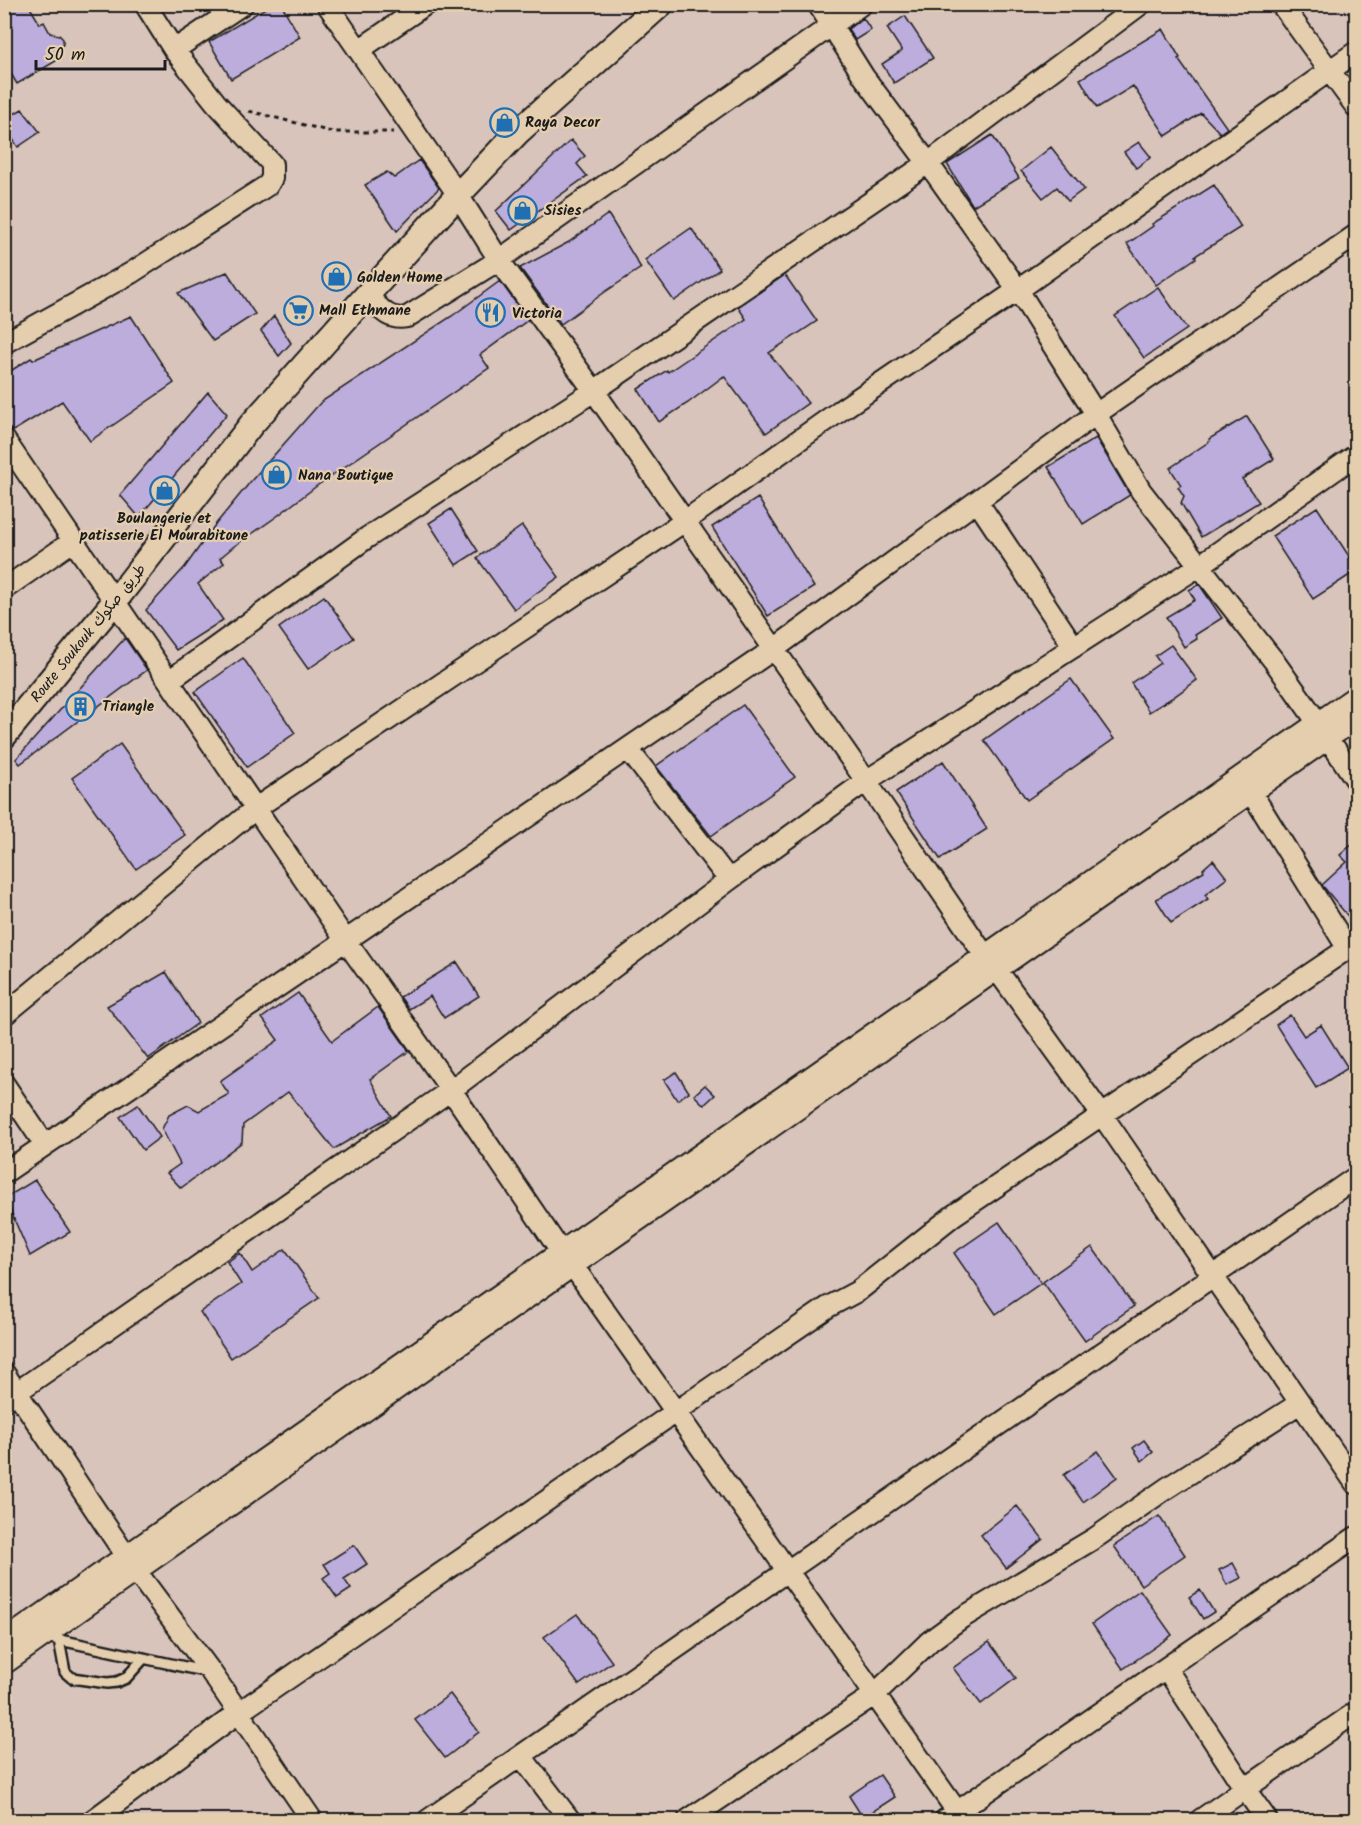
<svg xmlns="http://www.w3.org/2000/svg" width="1361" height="1825" viewBox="0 0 1361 1825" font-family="Kalam,'Playpen Sans Arabic',sans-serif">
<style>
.building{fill:#bcaddd;stroke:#1c1c1c;stroke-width:1.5}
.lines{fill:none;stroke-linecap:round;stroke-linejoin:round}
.service-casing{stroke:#1c1c1c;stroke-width:14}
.minor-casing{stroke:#1c1c1c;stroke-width:24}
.tertiary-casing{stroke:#1c1c1c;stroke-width:28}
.path{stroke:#1c1c1c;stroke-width:3;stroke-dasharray:4.5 4.5;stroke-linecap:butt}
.service{stroke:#e5ceae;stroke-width:9}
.minor{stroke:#e5ceae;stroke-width:20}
.tertiary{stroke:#e5ceae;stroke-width:24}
.labels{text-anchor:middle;stroke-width:4.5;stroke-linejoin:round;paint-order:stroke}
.poi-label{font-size:15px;font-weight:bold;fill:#1c1c1c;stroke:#e5ceae;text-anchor:start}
.street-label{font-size:15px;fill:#1c1c1c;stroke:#e5ceae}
</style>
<rect width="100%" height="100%" fill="#d9c4bc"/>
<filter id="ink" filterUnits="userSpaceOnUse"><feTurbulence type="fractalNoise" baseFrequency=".0167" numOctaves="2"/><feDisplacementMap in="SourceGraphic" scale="12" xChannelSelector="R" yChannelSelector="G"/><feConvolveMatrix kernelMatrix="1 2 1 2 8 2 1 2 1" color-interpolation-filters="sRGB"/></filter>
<g filter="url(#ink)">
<path class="building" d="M 4,4 L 28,4 L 40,24 L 44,22 L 50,33 L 59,35 L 63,39 L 63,44 L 58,52 L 61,58 L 17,84 L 4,62 Z
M 272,4 L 281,4 L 300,37 L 231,79 L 209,42 Z
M 905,16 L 933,58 L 894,83 L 882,64 L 902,51 L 887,28 Z
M 863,18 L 871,30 L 855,40 L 848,29 Z
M 1163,29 L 1180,58 L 1178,59 L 1227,128 L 1220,133 L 1201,113 L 1166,136 L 1133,86 L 1097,108 L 1080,79 Z
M 22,109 L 40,132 L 18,147 L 4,126 L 4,120 Z
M 992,135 L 1019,178 L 973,206 L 947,164 Z
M 571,140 L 585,156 L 577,164 L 587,176 L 511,230 L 496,211 Z
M 1139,142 L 1151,157 L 1136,168 L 1124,152 Z
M 1051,147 L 1084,189 L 1068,201 L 1057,187 L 1043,198 L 1021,171 Z
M 419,160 L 439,188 L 397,231 L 365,185 L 387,172 L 394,178 Z
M 1214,185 L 1241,227 L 1195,256 L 1196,258 L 1156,285 L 1127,244 L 1153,226 L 1152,224 Z
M 608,214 L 641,268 L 605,292 L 561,324 L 520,268 L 569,242 Z
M 691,228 L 720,269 L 674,301 L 645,260 Z
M 227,272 L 255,314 L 213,341 L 178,293 Z
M 785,275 L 817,321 L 769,353 L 808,403 L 766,433 L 724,376 L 688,403 L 659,422 L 638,389 L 667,370 L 668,372 L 746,319 L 738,307 Z
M 500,281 L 528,320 L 480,355 L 489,368 L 318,485 L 276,517 L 233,547 L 220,558 L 224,563 L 198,584 L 223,620 L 176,650 L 146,610 L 185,567 L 215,525 L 251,481 L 321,402 L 452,316 Z
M 1158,287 L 1187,329 L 1144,358 L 1115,316 Z
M 131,316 L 174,383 L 90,441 L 62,401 L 13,431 L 10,429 L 4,420 L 4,375 L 31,358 L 33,360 Z
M 274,316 L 291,343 L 279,356 L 261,331 Z
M 208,392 L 227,414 L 139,517 L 120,495 Z
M 1247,416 L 1274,459 L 1242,479 L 1259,502 L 1201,537 L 1181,503 L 1184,496 L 1178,487 L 1181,485 L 1170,468 L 1210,441 L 1209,439 Z
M 1096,438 L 1130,495 L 1083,524 L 1048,467 Z
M 758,498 L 814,587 L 768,616 L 712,527 Z
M 1317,507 L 1356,567 L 1356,571 L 1313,599 L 1272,536 Z
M 451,509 L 478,551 L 456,565 L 429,523 Z
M 522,526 L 559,577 L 514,609 L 477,558 Z
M 1199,584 L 1222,618 L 1195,635 L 1197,639 L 1184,647 L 1166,617 L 1195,600 L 1189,590 Z
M 324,596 L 354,638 L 308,669 L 279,628 Z
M 125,638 L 147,670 L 20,764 L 16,759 Z
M 1171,645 L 1197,680 L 1172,698 L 1149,712 L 1131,683 L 1160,663 L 1155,656 Z
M 243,658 L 295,733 L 247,767 L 195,692 Z
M 1071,679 L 1114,739 L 1027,800 L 984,740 Z
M 743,705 L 795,777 L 711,836 L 656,766 Z
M 120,744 L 185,835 L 136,869 L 72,778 Z
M 943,761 L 987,829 L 940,859 L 896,792 Z
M 1356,841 L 1356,926 L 1322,885 L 1347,862 L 1340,855 Z
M 1213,860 L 1227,878 L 1205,895 L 1208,899 L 1171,923 L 1156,899 L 1204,871 L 1203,869 Z
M 457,962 L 479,996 L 444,1018 L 430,996 L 409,1009 L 400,997 Z
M 166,972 L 198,1023 L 148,1059 L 107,1006 Z
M 298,993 L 332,1041 L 378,1007 L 409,1051 L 370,1079 L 391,1116 L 334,1149 L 288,1092 L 243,1125 L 242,1142 L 181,1188 L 167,1173 L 180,1164 L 162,1129 L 169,1115 L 188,1105 L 199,1111 L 229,1094 L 220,1081 L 278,1040 L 262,1018 Z
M 1290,1015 L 1304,1036 L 1321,1025 L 1348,1068 L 1316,1088 L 1276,1025 Z
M 676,1072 L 689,1092 L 677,1100 L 664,1080 Z
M 705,1085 L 715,1095 L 704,1105 L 694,1095 Z
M 138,1105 L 160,1137 L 143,1150 L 120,1117 Z
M 35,1180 L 70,1232 L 30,1256 L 5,1198 Z
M 999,1222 L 1041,1283 L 996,1314 L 954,1253 Z
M 1092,1247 L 1134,1306 L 1085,1341 L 1043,1282 Z
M 285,1249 L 319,1298 L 231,1358 L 200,1312 L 241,1284 L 227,1262 L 240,1253 L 252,1272 Z
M 1144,1440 L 1153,1452 L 1142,1461 L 1133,1448 Z
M 1098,1451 L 1117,1477 L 1083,1502 L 1064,1475 Z
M 1017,1506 L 1043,1539 L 1006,1568 L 981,1535 Z
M 1159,1516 L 1185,1555 L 1141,1585 L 1114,1546 Z
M 354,1545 L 367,1564 L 344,1579 L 351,1589 L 337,1598 L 323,1578 L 330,1573 L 324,1564 Z
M 1233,1563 L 1241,1578 L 1227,1585 L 1219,1570 Z
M 1140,1590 L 1172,1635 L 1123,1669 L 1092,1624 Z
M 1200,1590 L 1214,1612 L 1203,1619 L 1189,1597 Z
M 577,1614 L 612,1662 L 579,1685 L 544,1637 Z
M 989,1642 L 1016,1678 L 981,1704 L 953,1668 Z
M 450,1694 L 479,1732 L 445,1758 L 415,1720 Z
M 880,1775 L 895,1797 L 863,1818 L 849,1796 Z"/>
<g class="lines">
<defs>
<path id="service" d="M 46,1637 L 208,1672
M 59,1640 L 65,1672 L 72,1678 L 107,1683 L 117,1682 L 126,1678 L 144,1658"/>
<path id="minor" d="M 327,4 L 458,195 L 499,260 L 594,391 L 866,781 L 985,956
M 818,4 L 864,77 L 928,163 L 1018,290 L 1096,414 L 1141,491 L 1274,661 L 1318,723
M 1281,4 L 1356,107
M 174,50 L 243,4
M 359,50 L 426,4
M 367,295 C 380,308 388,321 407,317 L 499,260 L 862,4
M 4,343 L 131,273 L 268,185 L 272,178 L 272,164 L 216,103 L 174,50 L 145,4
M 4,439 L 346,941 L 451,1090 L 561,1252
M 977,501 L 1074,647
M 4,589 L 73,541
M 170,680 L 368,537 L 594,391 L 928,163 L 1141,4
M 1328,738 L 1356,780
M 628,749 L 729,880
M 1251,792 L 1348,949
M 997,970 L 1102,1115 L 1356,1484
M 4,1015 L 256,808 L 685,521 L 841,410 L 1018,290 L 1356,52
M 4,1084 L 45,1145
M 4,1173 L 774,649 L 1096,414 L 1356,235
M 573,1266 L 963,1820
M 4,1373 L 136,1571 L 211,1672 L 312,1820
M 4,1401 L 451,1090 L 729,880 L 866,781 L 1199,566 L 1356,455
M 4,1641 L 1356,696
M 4,1664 L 136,1571 L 1356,719
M 1166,1668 L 1245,1789 L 1267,1820
M 521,1756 L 570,1820
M 93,1820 L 238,1713 L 828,1307 L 858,1291 L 954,1215 L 1356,943
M 428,1820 L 1356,1177
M 688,1820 L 874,1695 L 930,1641 L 960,1619 L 1095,1538 L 1167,1488 L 1300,1403
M 945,1820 L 1356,1537
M 1200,1820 L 1356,1712"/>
<path id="tertiary" d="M 4,736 L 115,601 L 251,425 L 367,295 L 458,195 L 518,132 L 661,4"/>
</defs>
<use href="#service" class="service-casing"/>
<use href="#minor" class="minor-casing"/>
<use href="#tertiary" class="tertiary-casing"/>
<path class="path" d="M 249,111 L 332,132 L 393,132"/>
<use href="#service" class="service"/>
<use href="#minor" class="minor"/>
<use href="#tertiary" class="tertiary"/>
</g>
</g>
<defs>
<symbol id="shop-ring" viewBox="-11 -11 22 22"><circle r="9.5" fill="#e5ceae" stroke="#1f6fb2" stroke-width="1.5"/><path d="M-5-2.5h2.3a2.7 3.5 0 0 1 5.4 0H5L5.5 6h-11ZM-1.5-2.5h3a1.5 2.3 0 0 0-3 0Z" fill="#1f6fb2"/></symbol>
<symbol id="supermarket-ring" viewBox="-11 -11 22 22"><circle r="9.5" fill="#e5ceae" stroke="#1f6fb2" stroke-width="1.5"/><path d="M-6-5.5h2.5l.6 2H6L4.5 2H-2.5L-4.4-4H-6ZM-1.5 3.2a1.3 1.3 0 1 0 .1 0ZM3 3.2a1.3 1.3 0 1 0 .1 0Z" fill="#1f6fb2"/></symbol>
<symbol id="restaurant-ring" viewBox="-11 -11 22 22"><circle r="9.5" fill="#e5ceae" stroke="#1f6fb2" stroke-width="1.5"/><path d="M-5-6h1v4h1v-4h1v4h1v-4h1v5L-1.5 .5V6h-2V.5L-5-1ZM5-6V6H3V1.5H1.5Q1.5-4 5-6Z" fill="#1f6fb2"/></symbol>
<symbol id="building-ring" viewBox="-11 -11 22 22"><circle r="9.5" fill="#e5ceae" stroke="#1f6fb2" stroke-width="1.5"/><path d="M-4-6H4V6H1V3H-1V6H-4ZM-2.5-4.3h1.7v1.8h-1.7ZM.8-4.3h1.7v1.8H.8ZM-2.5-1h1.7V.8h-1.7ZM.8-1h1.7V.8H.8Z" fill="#1f6fb2"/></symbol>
</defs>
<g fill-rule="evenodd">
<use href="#shop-ring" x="488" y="106" width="33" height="33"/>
<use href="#shop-ring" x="506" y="194" width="33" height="33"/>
<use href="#shop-ring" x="320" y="260" width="33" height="33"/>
<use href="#supermarket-ring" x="282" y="294" width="33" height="33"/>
<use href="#restaurant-ring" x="474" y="296" width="33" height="33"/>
<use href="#shop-ring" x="260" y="458" width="33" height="33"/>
<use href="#shop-ring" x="148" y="474" width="33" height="33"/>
<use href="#building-ring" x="64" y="690" width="33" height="33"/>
</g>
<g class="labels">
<g class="poi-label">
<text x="525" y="127">Raya Decor</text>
<text x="544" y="215">Sisies</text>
<text x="357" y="282">Golden Home</text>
<text x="319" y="315">Mall Ethmane</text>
<text x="512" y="318">Victoria</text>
<text x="298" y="480">Nana Boutique</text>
<text x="164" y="523" text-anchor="middle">Boulangerie et<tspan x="164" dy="17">patisserie El Mourabitone</tspan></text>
<text x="102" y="711">Triangle</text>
</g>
<g class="street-label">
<text transform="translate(88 633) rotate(-51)" y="5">Route Soukouk طريق صكوك</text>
</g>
</g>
<rect width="1361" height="1825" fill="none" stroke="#e5ceae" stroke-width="24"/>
<rect x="12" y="12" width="1337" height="1801" fill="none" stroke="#1c1c1c" stroke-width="2" filter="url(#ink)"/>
<path d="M36 60v9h129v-9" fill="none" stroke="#1c1c1c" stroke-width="3"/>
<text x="45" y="60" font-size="18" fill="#1c1c1c" stroke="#e5ceae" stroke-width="4.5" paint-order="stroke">50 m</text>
</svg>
